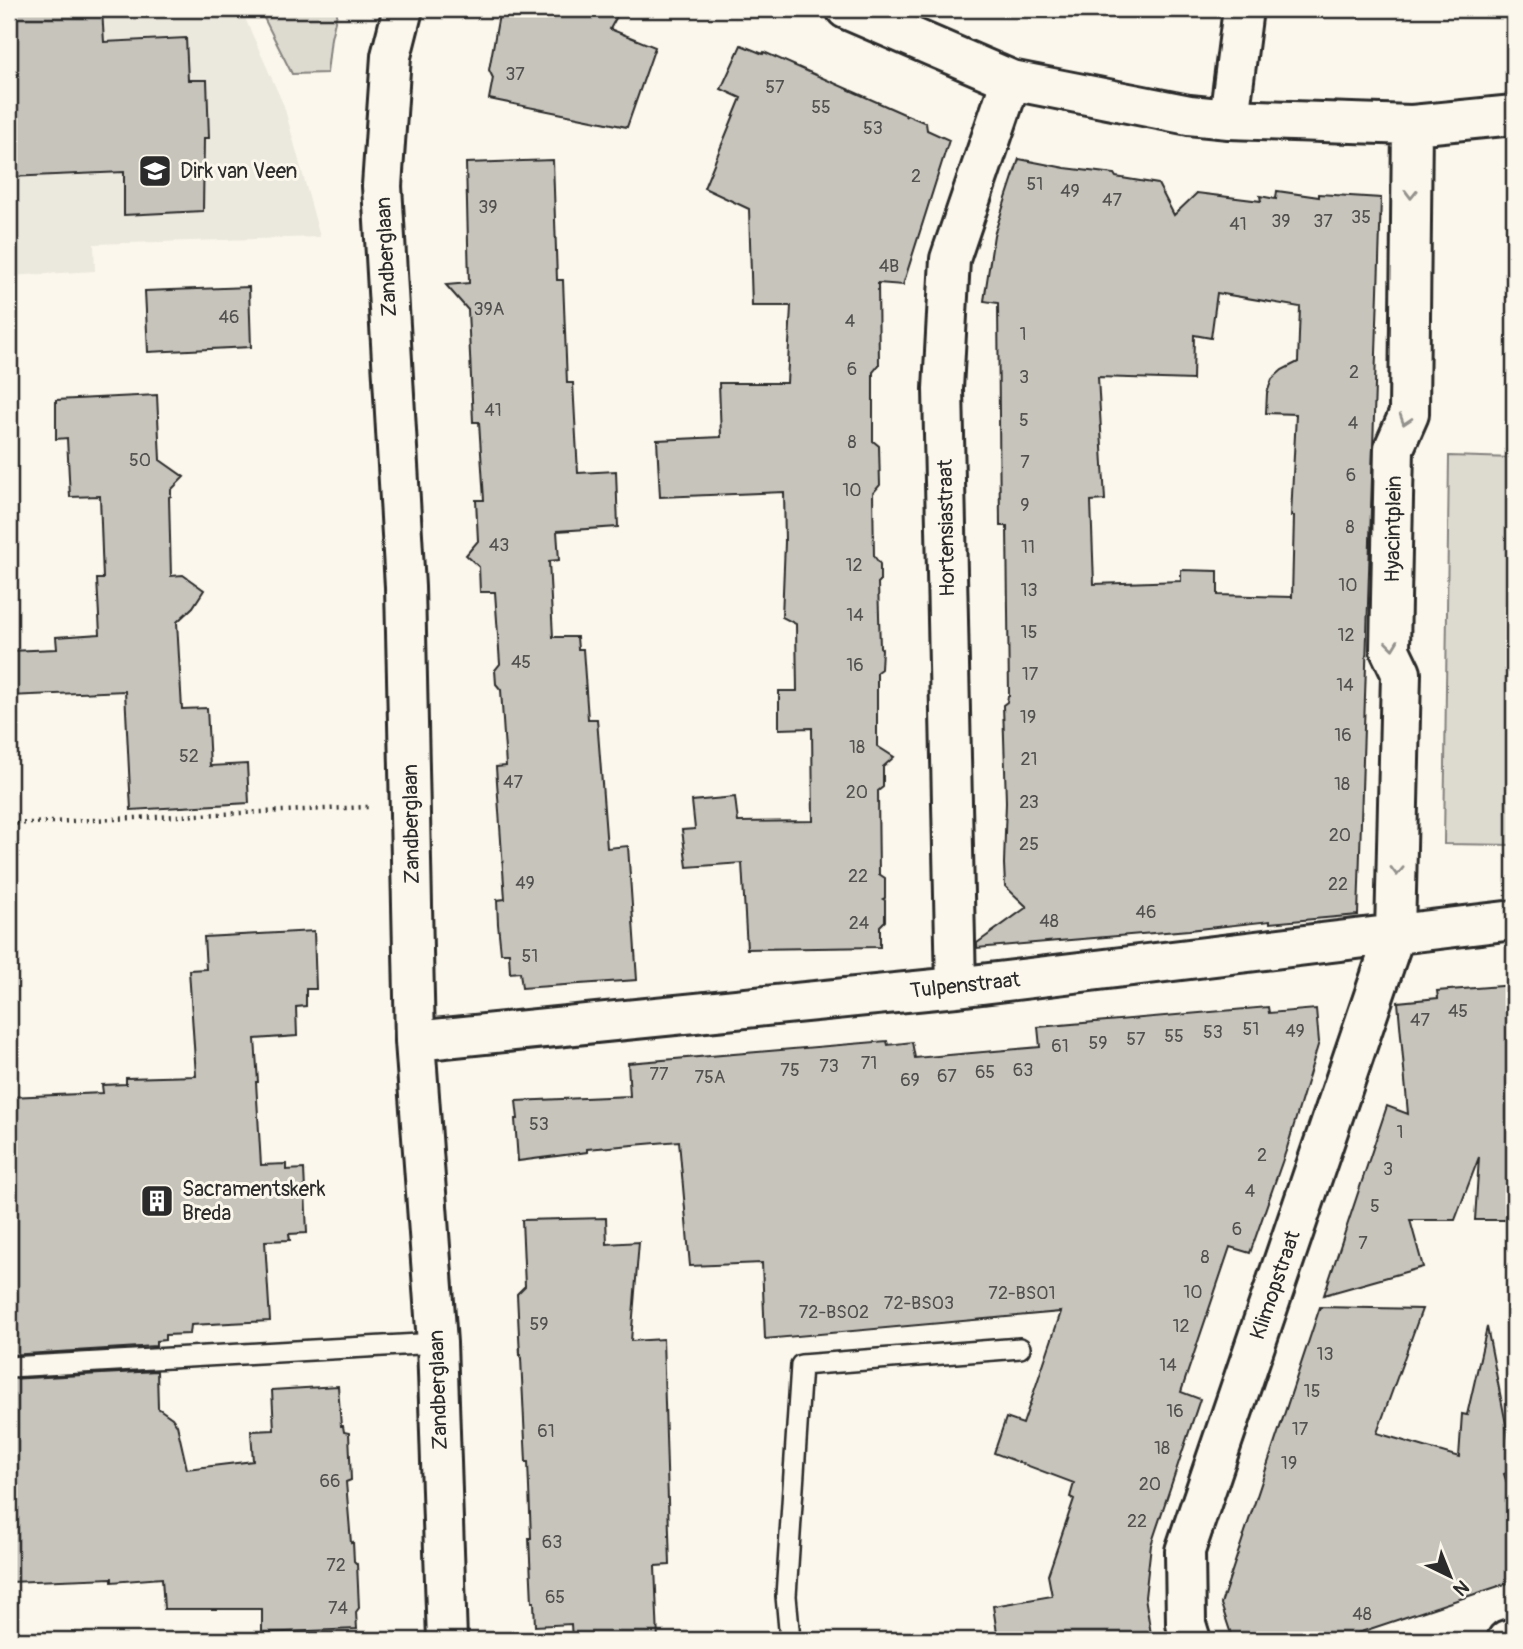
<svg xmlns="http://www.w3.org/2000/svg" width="1523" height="1649" viewBox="0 0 1523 1649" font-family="Pangolin,sans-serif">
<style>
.built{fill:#ebe8de}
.green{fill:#dddad0;stroke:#84827e;stroke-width:2}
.building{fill:#c7c4bc;stroke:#2b2b2b;stroke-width:2;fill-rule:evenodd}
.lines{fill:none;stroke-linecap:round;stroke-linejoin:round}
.lane-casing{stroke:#2b2b2b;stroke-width:24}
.street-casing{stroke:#2b2b2b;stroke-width:44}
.secondary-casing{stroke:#2b2b2b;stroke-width:44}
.path{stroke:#2b2b2b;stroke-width:4.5;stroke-dasharray:2 5;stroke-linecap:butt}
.lane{stroke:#fbf7ec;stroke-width:19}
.street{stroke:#fbf7ec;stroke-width:38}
.secondary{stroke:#fbf7ec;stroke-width:38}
.oneway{stroke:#93918c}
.labels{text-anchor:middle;stroke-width:6;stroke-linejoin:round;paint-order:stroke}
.number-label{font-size:18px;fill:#52514f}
.poi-label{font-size:21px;fill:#2b2b2b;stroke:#fbf7ec;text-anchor:start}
.street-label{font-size:21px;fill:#2b2b2b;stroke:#fbf7ec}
</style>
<rect width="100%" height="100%" fill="#fbf7ec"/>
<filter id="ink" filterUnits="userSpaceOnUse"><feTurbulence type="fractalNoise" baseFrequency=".0143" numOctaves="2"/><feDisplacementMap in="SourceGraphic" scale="14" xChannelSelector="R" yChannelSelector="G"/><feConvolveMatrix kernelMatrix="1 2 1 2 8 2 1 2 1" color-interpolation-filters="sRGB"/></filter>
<g filter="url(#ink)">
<path class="built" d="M 9,9 L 241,9 L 284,106 L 320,237 L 94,244 L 95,271 L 9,276 Z"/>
<path class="green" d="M 271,9 L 338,9 L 331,38 L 327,73 L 292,74 L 264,18 L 273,13 Z
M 1449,456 L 1514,458 L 1514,845 L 1444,844 Z"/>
<path class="building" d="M 32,9 L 102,9 L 104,42 L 186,38 L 188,80 L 207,80 L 209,138 L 204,138 L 203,211 L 124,215 L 124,172 L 9,177 L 9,10 Z
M 500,9 L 621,9 L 610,29 L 655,47 L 627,127 L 489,99 L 493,78 L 489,70 Z
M 741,45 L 763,54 L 764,52 L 904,114 L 906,115 L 905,117 L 907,115 L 926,123 L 927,130 L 949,140 L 903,285 L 878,283 L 879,365 L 873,372 L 873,441 L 879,446 L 880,485 L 873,493 L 874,556 L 880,564 L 880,581 L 878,583 L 880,647 L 882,649 L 881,669 L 877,672 L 877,746 L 894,757 L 883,767 L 883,787 L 878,791 L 879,874 L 885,878 L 885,898 L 883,899 L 885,900 L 885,921 L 880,926 L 880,947 L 747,949 L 742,863 L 687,867 L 682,830 L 695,829 L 692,801 L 735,797 L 738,822 L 813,821 L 812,728 L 779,729 L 779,691 L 797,691 L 796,624 L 782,617 L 785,542 L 784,492 L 660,497 L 657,440 L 721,437 L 719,383 L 787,383 L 791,306 L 752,306 L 749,209 L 704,188 L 741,98 L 721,89 Z
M 1019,159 L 1065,168 L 1114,174 L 1116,177 L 1158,184 L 1174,215 L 1197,193 L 1261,201 L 1260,196 L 1276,199 L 1277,191 L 1319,197 L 1319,194 L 1381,198 L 1358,915 L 1270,923 L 1270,921 L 1189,930 L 977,948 L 977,943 L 1027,907 L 1005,886 L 1004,864 L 1006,802 L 1003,705 L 1007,702 L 1008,696 L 1009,696 L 1007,526 L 1000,526 L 998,303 L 984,301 L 994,235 ZM 1217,293 L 1300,307 L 1298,362 L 1282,370 L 1272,379 L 1267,393 L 1266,413 L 1296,414 L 1291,516 L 1294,516 L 1292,597 L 1218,595 L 1218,571 L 1181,570 L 1181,581 L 1094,584 L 1091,501 L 1105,500 L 1098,377 L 1193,380 L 1194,335 L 1211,338 Z
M 553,160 L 557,280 L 563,280 L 567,383 L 573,383 L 578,473 L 616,471 L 618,527 L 557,531 L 559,560 L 549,561 L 553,637 L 577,637 L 578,649 L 583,649 L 588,719 L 597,719 L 607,848 L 628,846 L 637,980 L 522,988 L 520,972 L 510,973 L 509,953 L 501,953 L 498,924 L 497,900 L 505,899 L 496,767 L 506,766 L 501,690 L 496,684 L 495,670 L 500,664 L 495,592 L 480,592 L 479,567 L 466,555 L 478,541 L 476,500 L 484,500 L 479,422 L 473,422 L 468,310 L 446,285 L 469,283 L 466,163 Z
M 249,287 L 251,347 L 148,352 L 145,291 Z
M 157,395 L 160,460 L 184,477 L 171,490 L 171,496 L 169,497 L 171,576 L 183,575 L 204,590 L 193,607 L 177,622 L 182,709 L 207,708 L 210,766 L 247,764 L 249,803 L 131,810 L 125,691 L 9,696 L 9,651 L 57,649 L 56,637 L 100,634 L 97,579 L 103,579 L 100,496 L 70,497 L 67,438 L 56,439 L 56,400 Z
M 314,931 L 316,989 L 306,989 L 306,1006 L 296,1007 L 297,1036 L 255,1039 L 258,1082 L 256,1082 L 261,1165 L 286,1164 L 286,1170 L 304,1169 L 307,1233 L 289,1234 L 290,1240 L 265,1241 L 270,1321 L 191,1325 L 190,1334 L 165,1335 L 165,1340 L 156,1341 L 156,1346 L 9,1355 L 9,1097 L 103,1093 L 102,1085 L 126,1084 L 126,1078 L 196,1076 L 189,970 L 206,969 L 204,937 Z
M 1514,985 L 1514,1220 L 1475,1220 L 1479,1157 L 1455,1220 L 1410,1220 L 1423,1267 L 1324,1295 L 1387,1106 L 1408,1114 L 1398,1002 L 1438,998 L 1437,991 Z
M 1268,1007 L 1269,1013 L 1316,1009 L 1319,1042 L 1287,1148 L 1250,1253 L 1230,1247 L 1181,1392 L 1200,1399 L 1151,1545 L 1145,1597 L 1152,1640 L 998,1640 L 993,1606 L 1052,1596 L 1048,1575 L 1074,1499 L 1070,1497 L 1074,1483 L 994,1453 L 1006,1418 L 1023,1424 L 1061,1312 L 765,1339 L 762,1263 L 690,1266 L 679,1141 L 587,1149 L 587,1152 L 518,1161 L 515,1119 L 518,1119 L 516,1101 L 630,1096 L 628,1063 L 887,1041 L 888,1045 L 912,1042 L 915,1058 L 1040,1047 L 1038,1027 Z
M 606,1218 L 607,1244 L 639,1242 L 631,1341 L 663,1339 L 670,1565 L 655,1566 L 658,1640 L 572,1640 L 571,1624 L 535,1626 L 534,1602 L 532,1602 L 529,1538 L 531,1538 L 528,1462 L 526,1462 L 521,1358 L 520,1356 L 517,1294 L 525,1286 L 522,1220 Z
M 1320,1307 L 1422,1309 L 1377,1433 L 1459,1457 L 1462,1414 L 1467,1415 L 1487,1327 L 1514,1465 L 1514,1471 L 1504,1474 L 1514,1504 L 1514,1581 L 1337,1640 L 1233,1640 L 1221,1604 Z
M 157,1371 L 158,1408 L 172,1418 L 177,1425 L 187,1469 L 253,1461 L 251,1431 L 274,1430 L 272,1390 L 338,1386 L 341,1426 L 343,1426 L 344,1432 L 349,1433 L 351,1480 L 346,1482 L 351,1543 L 353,1542 L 354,1561 L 357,1564 L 359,1608 L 356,1612 L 357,1629 L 262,1633 L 262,1609 L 164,1609 L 162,1578 L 112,1582 L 112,1578 L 9,1582 L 9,1379 Z"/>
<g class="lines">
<defs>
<path id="lane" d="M 9,1367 L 437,1343
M 790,1640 L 786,1596 L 801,1365 L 1020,1348"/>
<path id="street" d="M 403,9 L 391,56 L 382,186 L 405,587 L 415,1041 L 437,1343 L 447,1640
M 846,9 L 1011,80 L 1189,115 L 1229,119 L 1412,125 L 1514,115
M 1229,119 L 1243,9
M 956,987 L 943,389 L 950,259 L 1011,80
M 415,1041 L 956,987 L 1514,920
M 1191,1640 L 1186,1624 L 1185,1551 L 1395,934 L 1401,673 L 1390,650 L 1394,448 L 1409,414 L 1412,125"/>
<path id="secondary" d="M 1507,1640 L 1514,1638"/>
</defs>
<use href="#lane" class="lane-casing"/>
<use href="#street" class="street-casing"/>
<use href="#secondary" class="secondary-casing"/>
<path class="path" d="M 9,824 L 368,807"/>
<use href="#lane" class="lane"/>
<use href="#street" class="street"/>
<use href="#secondary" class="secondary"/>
</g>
<defs><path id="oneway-chevron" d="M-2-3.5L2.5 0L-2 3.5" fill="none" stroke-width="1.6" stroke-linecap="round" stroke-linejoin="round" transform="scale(1.75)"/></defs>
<g class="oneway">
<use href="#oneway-chevron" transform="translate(1411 194) rotate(91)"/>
<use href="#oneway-chevron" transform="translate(1405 420) rotate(108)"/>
<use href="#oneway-chevron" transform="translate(1392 645) rotate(83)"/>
<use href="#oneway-chevron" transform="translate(1397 871) rotate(91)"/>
</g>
</g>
<defs>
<symbol id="school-square" viewBox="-11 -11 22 22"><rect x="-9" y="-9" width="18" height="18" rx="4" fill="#2b2b2b" stroke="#fbf7ec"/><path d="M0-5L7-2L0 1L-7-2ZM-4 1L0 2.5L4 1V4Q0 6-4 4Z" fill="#fff"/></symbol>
<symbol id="building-square" viewBox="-11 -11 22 22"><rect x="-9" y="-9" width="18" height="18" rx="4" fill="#2b2b2b" stroke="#fbf7ec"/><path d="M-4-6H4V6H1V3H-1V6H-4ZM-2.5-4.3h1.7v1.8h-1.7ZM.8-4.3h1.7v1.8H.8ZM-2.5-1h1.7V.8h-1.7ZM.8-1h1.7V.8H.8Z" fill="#fff"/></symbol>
</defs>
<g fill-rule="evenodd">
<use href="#school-square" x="136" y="152" width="38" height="38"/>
<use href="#building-square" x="138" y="1182" width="38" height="38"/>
</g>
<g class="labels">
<g class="number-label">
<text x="515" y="80">37</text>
<text x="775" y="93">57</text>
<text x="821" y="113">55</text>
<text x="873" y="134">53</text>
<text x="916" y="182">2</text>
<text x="1035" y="190">51</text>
<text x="1070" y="197">49</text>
<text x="1112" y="206">47</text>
<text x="488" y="213">39</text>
<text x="1361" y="223">35</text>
<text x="1281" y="227">39</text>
<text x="1323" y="227">37</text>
<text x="1238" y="230">41</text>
<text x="889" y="272">4B</text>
<text x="489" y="315">39A</text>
<text x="229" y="323">46</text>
<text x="850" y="327">4</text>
<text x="1023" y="340">1</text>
<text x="852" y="375">6</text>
<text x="1354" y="378">2</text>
<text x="1024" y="383">3</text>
<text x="493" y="416">41</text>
<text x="1024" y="426">5</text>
<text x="1353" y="429">4</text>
<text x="852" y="448">8</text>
<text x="140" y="466">50</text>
<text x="1025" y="468">7</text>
<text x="1351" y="481">6</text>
<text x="852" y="496">10</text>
<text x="1025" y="511">9</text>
<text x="1350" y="533">8</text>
<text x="499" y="551">43</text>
<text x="1028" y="553">11</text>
<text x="854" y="571">12</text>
<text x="1348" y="591">10</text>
<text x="1029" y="596">13</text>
<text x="855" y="621">14</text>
<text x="1029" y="638">15</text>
<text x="1346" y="641">12</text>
<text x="521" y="668">45</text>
<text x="855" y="671">16</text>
<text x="1030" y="680">17</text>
<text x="1345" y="691">14</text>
<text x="1028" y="723">19</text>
<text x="1343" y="741">16</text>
<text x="857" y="753">18</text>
<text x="189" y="762">52</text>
<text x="1029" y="765">21</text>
<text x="513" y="788">47</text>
<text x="1342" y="790">18</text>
<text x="857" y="798">20</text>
<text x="1029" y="808">23</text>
<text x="1340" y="841">20</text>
<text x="1029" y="850">25</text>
<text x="858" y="882">22</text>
<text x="525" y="889">49</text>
<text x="1338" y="890">22</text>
<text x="1146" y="918">46</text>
<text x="1049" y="927">48</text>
<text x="859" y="929">24</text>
<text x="530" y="962">51</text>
<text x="1458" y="1017">45</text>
<text x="1420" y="1026">47</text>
<text x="1251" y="1035">51</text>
<text x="1295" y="1037">49</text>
<text x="1213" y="1038">53</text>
<text x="1174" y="1042">55</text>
<text x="1136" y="1045">57</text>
<text x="1098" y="1049">59</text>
<text x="1060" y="1052">61</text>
<text x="869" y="1069">71</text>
<text x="829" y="1072">73</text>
<text x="790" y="1076">75</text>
<text x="1023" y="1076">63</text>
<text x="985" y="1078">65</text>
<text x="659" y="1080">77</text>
<text x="947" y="1082">67</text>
<text x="710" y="1083">75A</text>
<text x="910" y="1086">69</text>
<text x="539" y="1130">53</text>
<text x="1400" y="1138">1</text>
<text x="1262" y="1161">2</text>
<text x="1388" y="1175">3</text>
<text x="1250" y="1197">4</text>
<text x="1375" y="1212">5</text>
<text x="1237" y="1235">6</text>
<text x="1363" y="1249">7</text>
<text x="1205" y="1263">8</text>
<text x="1193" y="1298">10</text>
<text x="1022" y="1299">72-BS01</text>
<text x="919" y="1309">72-BS03</text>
<text x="834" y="1318">72-BS02</text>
<text x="539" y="1330">59</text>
<text x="1181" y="1332">12</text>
<text x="1325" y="1360">13</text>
<text x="1168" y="1371">14</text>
<text x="1312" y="1397">15</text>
<text x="1175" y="1417">16</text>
<text x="1300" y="1435">17</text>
<text x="546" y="1437">61</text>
<text x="1162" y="1454">18</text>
<text x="1289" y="1469">19</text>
<text x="330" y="1487">66</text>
<text x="1150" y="1490">20</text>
<text x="1137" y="1527">22</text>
<text x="552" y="1548">63</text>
<text x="336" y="1571">72</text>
<text x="555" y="1603">65</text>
<text x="338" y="1614">74</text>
<text x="1362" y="1620">48</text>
</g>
<g class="poi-label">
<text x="180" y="178">Dirk van Veen</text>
<text x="182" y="1196">Sacramentskerk<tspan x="182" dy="24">Breda</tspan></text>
</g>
<g class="street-label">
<text transform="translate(386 257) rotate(-93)" y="7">Zandberglaan</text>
<text transform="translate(946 528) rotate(-91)" y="7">Hortensiastraat</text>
<text transform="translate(1393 529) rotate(-89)" y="7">Hyacintplein</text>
<text transform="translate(411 824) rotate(-91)" y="7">Zandberglaan</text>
<text transform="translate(965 985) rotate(-6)" y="7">Tulpenstraat</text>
<text transform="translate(1275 1285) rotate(-71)" y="7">Klimopstraat</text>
<text transform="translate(438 1390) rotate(-92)" y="7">Zandberglaan</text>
</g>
</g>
<rect width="1523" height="1649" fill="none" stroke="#fbf7ec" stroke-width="35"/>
<rect x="18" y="18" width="1488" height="1614" fill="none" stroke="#2b2b2b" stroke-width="2.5" filter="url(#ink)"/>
<g transform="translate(1450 1576) rotate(137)" stroke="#fbf7ec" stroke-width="5" paint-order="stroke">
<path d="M0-5L12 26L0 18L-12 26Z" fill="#2b2b2b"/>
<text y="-10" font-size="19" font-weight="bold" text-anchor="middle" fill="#2b2b2b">N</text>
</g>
</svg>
